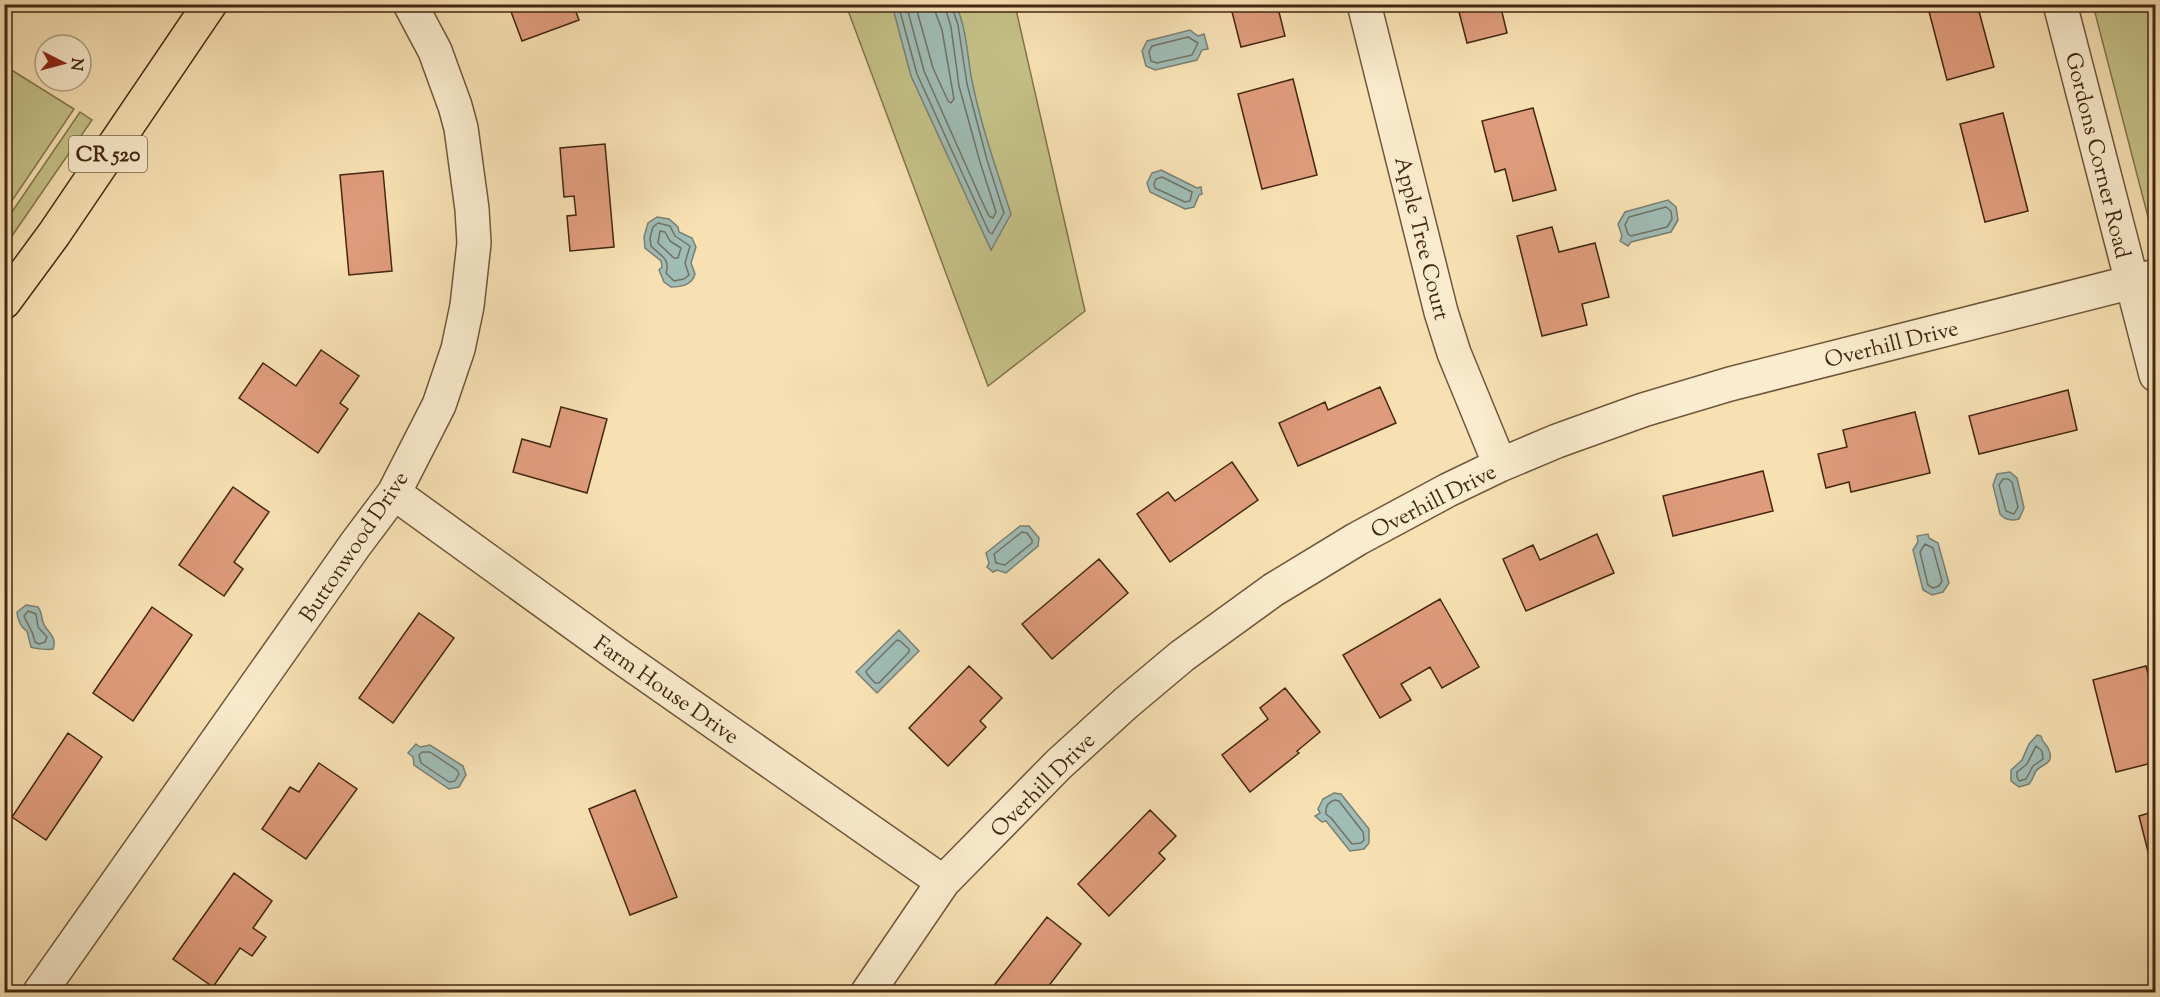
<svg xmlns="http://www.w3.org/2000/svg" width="2160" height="997" viewBox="0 0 2160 997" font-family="'Sorts Mill Goudy',serif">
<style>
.green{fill:#c4c187;stroke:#84744d;stroke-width:1.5}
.water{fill:#9fbcb5;stroke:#7a8074;stroke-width:1.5}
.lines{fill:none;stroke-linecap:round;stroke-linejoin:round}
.shore{stroke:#717264;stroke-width:1.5}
.building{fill:#df9c7c;stroke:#432713;stroke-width:1.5}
.minor-casing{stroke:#70563b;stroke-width:36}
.primary-casing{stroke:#432713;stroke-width:36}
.minor{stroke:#faecce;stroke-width:33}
.primary{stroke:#f7e1b3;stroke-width:33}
.labels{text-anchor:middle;stroke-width:4.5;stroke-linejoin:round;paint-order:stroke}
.shield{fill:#faecce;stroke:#7a624b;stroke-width:1.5}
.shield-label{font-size:21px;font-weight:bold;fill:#432713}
.street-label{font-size:22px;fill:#432713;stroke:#faecce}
</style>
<rect width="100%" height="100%" fill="#f7e1b3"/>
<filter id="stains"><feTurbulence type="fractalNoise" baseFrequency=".00333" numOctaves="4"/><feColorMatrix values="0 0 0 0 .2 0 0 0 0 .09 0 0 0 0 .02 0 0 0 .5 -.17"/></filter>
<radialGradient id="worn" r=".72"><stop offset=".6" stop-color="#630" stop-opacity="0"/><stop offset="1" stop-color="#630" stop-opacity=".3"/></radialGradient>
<path class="green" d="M 846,5 L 1015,5 L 1085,311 L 988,386 Z
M 2093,5 L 2155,5 L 2155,228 L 2148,217 Z
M 5,66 L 74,109 L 5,211 Z
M 80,112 L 92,120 L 5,246 L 5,222 Z"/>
<path class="water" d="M 892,5 L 956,5 C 967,30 967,55 972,81 C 981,126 997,171 1011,214 L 991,250 L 911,76 Z
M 1190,30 L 1198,36 L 1204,34 L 1208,49 L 1202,50 L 1197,60 L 1155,70 L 1146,66 L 1142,51 L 1147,41 Z
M 1161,170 L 1197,188 L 1201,187 L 1202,194 L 1199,195 L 1194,207 L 1185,209 L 1150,192 L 1147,183 L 1152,173 Z
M 1668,200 L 1676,207 L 1678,220 L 1671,232 L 1631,242 L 1628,246 L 1620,241 L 1622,236 L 1618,224 L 1625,212 Z
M 657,217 L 669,219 L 678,227 L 679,232 L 692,238 L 696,247 L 691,263 L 695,274 C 692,285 682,287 671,287 L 664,282 L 659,270 L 662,267 L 661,261 L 645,248 L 644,237 L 648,223 Z
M 2010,472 L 2017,478 L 2024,508 L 2019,519 C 2012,521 2005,520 2000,514 L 1993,485 L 1997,474 Z
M 1020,526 L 1029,526 L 1039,538 L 1038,546 L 1006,573 L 997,570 L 993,572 L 987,567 L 989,563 L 986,553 Z
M 1928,534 L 1929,538 L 1938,543 L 1949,583 L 1943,592 L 1932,595 L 1923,590 L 1913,550 L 1918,542 L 1917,536 Z
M 26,605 L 38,607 C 42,612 41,616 43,622 C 46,632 58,636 53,649 C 49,650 36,649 31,647 L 27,631 C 21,628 17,618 17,612 Z
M 899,630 L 919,651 L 877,693 L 856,672 Z
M 2037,735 L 2041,736 C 2042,742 2045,743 2048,748 C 2056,765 2042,763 2036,771 C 2033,776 2033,780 2029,784 L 2019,787 L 2011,781 L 2011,770 L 2022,760 L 2029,744 Z
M 416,744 L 420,747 L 430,745 L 463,766 L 466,775 L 459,787 L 449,789 L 414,765 L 413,757 L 408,753 Z
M 1334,793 L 1341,794 L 1369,829 L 1369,843 L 1364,849 L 1350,851 L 1326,821 L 1322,822 L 1315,816 L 1320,813 L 1318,809 L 1323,799 Z"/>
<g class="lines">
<path class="shore" d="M 898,4 L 917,74 L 989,232 L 992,234 L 1004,213 L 987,160 L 967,84 L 958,25 L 951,4
M 906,4 L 924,71 L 980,197 L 989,216 L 993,218 L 996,212 L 980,162 L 959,86 L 951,27 L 944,4
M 915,4 L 933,68 L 948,101 L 951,103 L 954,99 L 942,30 L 936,14 L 935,4
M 1188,37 L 1198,43 L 1192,55 L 1157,63 L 1151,61 L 1149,52 L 1152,46 Z
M 1162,177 L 1192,192 L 1190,201 L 1185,202 L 1155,188 L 1154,184 L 1156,179 Z
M 1666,207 L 1671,211 L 1672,219 L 1667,227 L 1631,236 L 1628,234 L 1625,225 L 1629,217 Z
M 658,223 L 670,226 L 675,236 L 690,246 L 685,263 L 689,275 L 684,279 L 674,281 L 666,273 C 671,258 659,255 651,246 L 650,238 L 653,227 Z
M 660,231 L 665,232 L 670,241 L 681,248 L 678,258 L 674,258 L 658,243 Z
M 2003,479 L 2008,479 L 2012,482 L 2018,507 L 2014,514 L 2006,511 L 1999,485 Z
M 1022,532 L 1027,533 L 1032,540 L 1032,543 L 1005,565 L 996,563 L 994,554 Z
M 1925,544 L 1933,548 L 1942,581 L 1939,586 L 1933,588 L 1928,585 L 1920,552 Z
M 28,611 L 36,614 L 38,627 L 47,637 L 45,642 L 39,644 L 35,642 C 33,629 28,627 24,616 Z
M 897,640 L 900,641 L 909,649 L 909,652 L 879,683 L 875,683 L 867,674 L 866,671 Z
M 2036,746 L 2042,751 L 2043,759 L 2033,766 L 2026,779 L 2019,781 L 2017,777 L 2017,772 L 2027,764 Z
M 422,752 L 430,752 L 457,770 L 459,774 L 455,781 L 449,782 L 421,763 L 419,755 Z
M 1335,800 L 1339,801 L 1363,832 L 1364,840 L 1361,843 L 1352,844 L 1331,818 L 1326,814 C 1325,806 1328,802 1335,800 Z"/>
</g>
<path class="building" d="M 573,4 L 579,20 L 522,41 L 510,9 L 522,4 Z
M 1230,4 L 1277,4 L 1285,36 L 1241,47 Z
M 1457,4 L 1500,4 L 1507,33 L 1467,43 Z
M 1927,4 L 1977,4 L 1994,67 L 1947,80 Z
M 1293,79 L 1317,175 L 1262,189 L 1238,94 Z
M 1533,108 L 1556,190 L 1513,201 L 1505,169 L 1495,172 L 1482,121 Z
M 2003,113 L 2028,211 L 1985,222 L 1960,124 Z
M 605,144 L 614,247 L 570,251 L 567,216 L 576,215 L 574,196 L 564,197 L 560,148 Z
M 383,171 L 392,271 L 349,275 L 340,175 Z
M 1552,227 L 1559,252 L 1595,243 L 1609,297 L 1582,304 L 1587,325 L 1542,336 L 1517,236 Z
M 321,350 L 359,376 L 340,403 L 348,409 L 318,453 L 239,398 L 263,363 L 296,386 Z
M 1380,387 L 1396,423 L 1298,466 L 1279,423 L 1325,402 L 1328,410 Z
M 2068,390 L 2077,430 L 1979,454 L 1969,416 Z
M 561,407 L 607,419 L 587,493 L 513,472 L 522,439 L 550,447 Z
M 1915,412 L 1930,473 L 1851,492 L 1849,482 L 1826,488 L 1818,454 L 1847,447 L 1843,430 Z
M 1232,462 L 1258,500 L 1170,562 L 1137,514 L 1168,492 L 1175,501 Z
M 1763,471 L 1773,511 L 1673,536 L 1663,496 Z
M 233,487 L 269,512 L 234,562 L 243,569 L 224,596 L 179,565 Z
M 1597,534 L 1614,573 L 1526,611 L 1503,559 L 1533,545 L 1540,560 Z
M 1099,559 L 1128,593 L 1052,659 L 1022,624 Z
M 1440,599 L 1479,667 L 1442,688 L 1430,667 L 1401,684 L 1411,700 L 1380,718 L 1343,655 Z
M 152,607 L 192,635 L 133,721 L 93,693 Z
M 419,613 L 454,638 L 393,723 L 359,698 Z
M 969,666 L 1002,698 L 980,721 L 986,727 L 948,766 L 909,728 Z
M 2146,666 L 2156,705 L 2156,762 L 2116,772 L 2093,680 Z
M 1285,688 L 1320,732 L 1297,751 L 1299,753 L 1250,792 L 1222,755 L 1268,719 L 1260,708 Z
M 68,733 L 102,757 L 46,840 L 12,817 Z
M 319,763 L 357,789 L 306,859 L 262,829 L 290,787 L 299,792 Z
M 635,790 L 677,897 L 630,915 L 589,809 Z
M 1150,810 L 1176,836 L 1159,853 L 1165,859 L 1109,916 L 1078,884 Z
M 2156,811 L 2156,883 L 2139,816 Z
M 234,873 L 272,901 L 253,928 L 266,937 L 252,956 L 240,948 L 213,987 L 173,959 Z
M 1047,917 L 1081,944 L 1044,992 L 989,992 Z"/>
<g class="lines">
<defs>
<path id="minor" d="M 1364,4 L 1441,312 L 1454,353 L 1500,465
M 2060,4 L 2156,375
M 394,493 L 618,655 L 943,882
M 40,992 L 355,545 L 394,493 L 439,405 L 458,349 L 467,306 L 474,243 L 472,209 L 461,128 L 455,106 L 435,51 L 410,4
M 868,992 L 943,882 L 1059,764 L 1126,703 L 1182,656 L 1273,590 L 1357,539 L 1448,490 L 1500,465 L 1557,441 L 1643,410 L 1730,384 L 2156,276"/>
<path id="primary" d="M 4,302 L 54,234 L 210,4"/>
</defs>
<use href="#minor" class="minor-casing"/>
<use href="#primary" class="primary-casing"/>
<use href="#minor" class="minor"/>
<use href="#primary" class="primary"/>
</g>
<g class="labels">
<rect class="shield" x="69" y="136" width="78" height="36" rx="4.5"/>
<g class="shield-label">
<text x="108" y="161">CR 520</text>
</g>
<g class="street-label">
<text transform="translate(2099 155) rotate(76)" y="8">Gordons Corner Road</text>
<text transform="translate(1423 238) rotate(76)" y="8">Apple Tree Court</text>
<text transform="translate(1891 343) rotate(-14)" y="8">Overhill Drive</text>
<text transform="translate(1433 500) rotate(-27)" y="8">Overhill Drive</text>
<text transform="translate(353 546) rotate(-56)" y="8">Buttonwood Drive</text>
<text transform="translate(667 689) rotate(35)" y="8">Farm House Drive</text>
<text transform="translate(1042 784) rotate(-45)" y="8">Overhill Drive</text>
</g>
</g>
<rect width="2160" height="997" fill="none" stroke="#f7e1b3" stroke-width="24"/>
<rect x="6" y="6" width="2148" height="985" fill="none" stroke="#432713" stroke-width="3"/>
<rect x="12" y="12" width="2136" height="973" fill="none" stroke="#432713" stroke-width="1.5"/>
<g transform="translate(63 63) rotate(96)"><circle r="28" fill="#faecce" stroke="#b19d83" stroke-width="1.5"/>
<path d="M0-4.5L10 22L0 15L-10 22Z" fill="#8f2418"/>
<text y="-9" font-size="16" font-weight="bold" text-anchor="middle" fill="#432713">N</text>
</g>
<rect width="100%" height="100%" filter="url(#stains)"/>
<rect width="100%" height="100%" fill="url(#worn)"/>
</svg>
